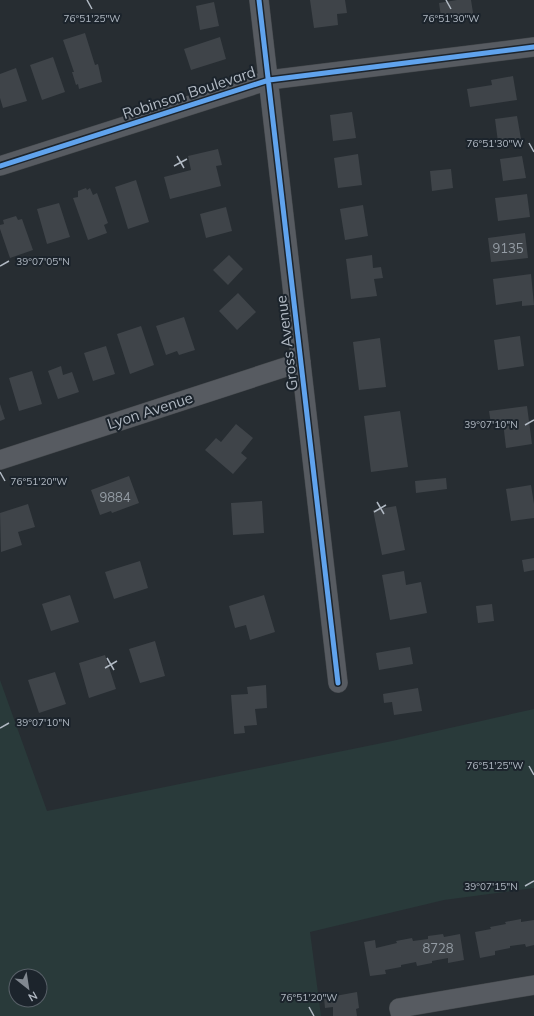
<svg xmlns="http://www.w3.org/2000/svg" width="534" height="1016" viewBox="0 0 534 1016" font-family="Mulish,sans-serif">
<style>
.green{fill:#293a3a;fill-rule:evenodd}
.building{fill:#3f4449}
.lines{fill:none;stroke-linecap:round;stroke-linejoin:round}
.street-casing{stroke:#45494d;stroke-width:20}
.street{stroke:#575b61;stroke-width:19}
.cycleway-casing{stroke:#1c242c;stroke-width:8}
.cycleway{stroke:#60a3ed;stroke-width:5}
.ticks{fill:none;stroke:#b1b9c3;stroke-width:1.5}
.labels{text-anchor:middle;stroke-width:4;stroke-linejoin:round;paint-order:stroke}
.number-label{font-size:13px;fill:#949ca4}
.street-label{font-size:15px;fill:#b1b9c3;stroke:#1c242c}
.ticks-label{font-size:10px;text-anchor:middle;fill:#b1b9c3;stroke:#1c242c;stroke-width:4;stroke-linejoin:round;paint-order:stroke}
</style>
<rect width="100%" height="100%" fill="#272d32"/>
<path class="green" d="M 0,680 L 47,811 L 392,741 L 534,709 L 534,888 L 444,900 L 310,932 L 321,1016 L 0,1016 ZM 16,976 L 40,976 L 40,1000 L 16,1000 Z"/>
<path class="building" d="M 310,0 L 345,0 L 347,13 L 337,14 L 338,25 L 314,28 Z
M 457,0 L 471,0 L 474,19 L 442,24 L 439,3 Z
M 214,2 L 219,26 L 200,30 L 196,6 Z
M 85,33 L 95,65 L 98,64 L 102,82 L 79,89 L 78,84 L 76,85 L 72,72 L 74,72 L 63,40 Z
M 220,37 L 226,59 L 191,70 L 184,49 Z
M 53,57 L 65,92 L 42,100 L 30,65 Z
M 16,68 L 27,101 L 3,108 L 0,98 L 0,74 Z
M 513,76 L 517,100 L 470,107 L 467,89 L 492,85 L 491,80 Z
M 352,112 L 356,138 L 333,141 L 330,115 Z
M 517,116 L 521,139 L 498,142 L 495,119 Z
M 218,149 L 222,165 L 216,166 L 221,186 L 170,199 L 164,177 L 191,170 L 188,156 Z
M 358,154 L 362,185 L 338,188 L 334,158 Z
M 522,156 L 526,178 L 503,181 L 500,159 Z
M 451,169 L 453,188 L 432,191 L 430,171 Z
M 136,180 L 149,222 L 128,229 L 115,187 Z
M 86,188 L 87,190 L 90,188 L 93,195 L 97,193 L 108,223 L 104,225 L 107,233 L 88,240 L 73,198 L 78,197 L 78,191 Z
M 527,194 L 530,217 L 498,221 L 495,198 Z
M 59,203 L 70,237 L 47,244 L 37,209 Z
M 363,205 L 368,236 L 345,240 L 340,209 Z
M 226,207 L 232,231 L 206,238 L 200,214 Z
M 16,216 L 18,220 L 22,219 L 33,250 L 10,258 L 0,229 L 0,225 L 4,224 L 3,220 Z
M 525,233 L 528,258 L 491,262 L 488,238 Z
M 229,255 L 243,269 L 228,285 L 213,270 Z
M 372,255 L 373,268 L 381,267 L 383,278 L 374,279 L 377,296 L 351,299 L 346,259 Z
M 531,274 L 534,305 L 522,306 L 522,301 L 496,305 L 493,279 Z
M 238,293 L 256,312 L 237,330 L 219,311 Z
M 184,317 L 195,350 L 179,355 L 177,351 L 166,355 L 156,326 Z
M 141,326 L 154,365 L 130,374 L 117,334 Z
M 520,336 L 524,366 L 498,370 L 494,340 Z
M 380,338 L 386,387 L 359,390 L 353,342 Z
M 106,346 L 115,374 L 93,381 L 84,353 Z
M 61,366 L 63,375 L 72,372 L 79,392 L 58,399 L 48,371 Z
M 32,371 L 42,404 L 19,411 L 9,378 Z
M 0,404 L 5,419 L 0,421 Z
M 527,406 L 532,444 L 506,448 L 503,422 L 491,424 L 489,411 Z
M 400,411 L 408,467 L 371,472 L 364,416 Z
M 236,424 L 253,438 L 241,453 L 247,458 L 233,474 L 205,450 L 216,438 L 221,442 Z
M 129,476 L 139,503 L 112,513 L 111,511 L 100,515 L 91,490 Z
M 446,478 L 447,489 L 416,493 L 415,481 Z
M 531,485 L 534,504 L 534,518 L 511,521 L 506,489 Z
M 262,501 L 264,533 L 233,535 L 231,503 Z
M 28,504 L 35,527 L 18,532 L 22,545 L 1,552 L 0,513 Z
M 396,506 L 405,550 L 382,555 L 373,510 Z
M 534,558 L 534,570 L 524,572 L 522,560 Z
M 140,561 L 148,588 L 114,599 L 105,572 Z
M 404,571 L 406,585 L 421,582 L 427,613 L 390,620 L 382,575 Z
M 70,595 L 79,622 L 51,631 L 42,604 Z
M 264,595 L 275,632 L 250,640 L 246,625 L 235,628 L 229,606 Z
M 492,604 L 494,621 L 478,623 L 476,606 Z
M 155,641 L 165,676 L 140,683 L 129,649 Z
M 410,647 L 413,664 L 379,670 L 376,653 Z
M 105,655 L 116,689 L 89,698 L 79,663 Z
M 55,672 L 66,704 L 39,713 L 28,680 Z
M 266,685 L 267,708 L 255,709 L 257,725 L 244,726 L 245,733 L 234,734 L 231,695 L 248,694 L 247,687 Z
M 418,688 L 422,711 L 394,715 L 392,702 L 384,703 L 383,694 Z
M 521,919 L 521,922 L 534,920 L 534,945 L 526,947 L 525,944 L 510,946 L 510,948 L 495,951 L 495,955 L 480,958 L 475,932 L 491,929 L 490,927 L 506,924 L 505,922 Z
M 443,934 L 444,937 L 460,934 L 464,960 L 448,963 L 448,958 L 432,961 L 432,963 L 417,966 L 416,962 L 401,965 L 401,967 L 385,970 L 386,974 L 370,976 L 364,942 L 375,940 L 376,948 L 397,943 L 396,941 L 412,938 L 413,941 L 428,939 L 428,936 Z
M 357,992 L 359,1008 L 356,1009 L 357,1016 L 333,1016 L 333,1007 L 325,1008 L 324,998 Z"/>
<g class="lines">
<defs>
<path id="street" d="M 259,0 L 338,683
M 0,166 L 269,80 L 534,47
M 0,460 L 301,362
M 401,1016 L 399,1008 L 534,985"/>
</defs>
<use href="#street" class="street-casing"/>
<use href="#street" class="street"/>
<defs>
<path id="cycleway" d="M 259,0 L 338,683
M 0,166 L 269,80 L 534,47"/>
</defs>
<use href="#cycleway" class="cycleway-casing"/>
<use href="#cycleway" class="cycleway"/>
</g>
<path class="ticks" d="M 87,0 L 92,9M 446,0 L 451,9M 529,143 L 534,152M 177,156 L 184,168M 174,166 L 187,159M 0,266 L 9,261M 525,425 L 534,420M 0,472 L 5,481M 377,502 L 384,514M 374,512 L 386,505M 107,658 L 114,670M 105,668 L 117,661M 0,728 L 9,723M 529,766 L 534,775M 525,886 L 534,881M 309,1007 L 314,1016"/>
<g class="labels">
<g class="number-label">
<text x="508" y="253">9135</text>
<text x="115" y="502">9884</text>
<text x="438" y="953">8728</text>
</g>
<g class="street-label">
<text transform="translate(189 93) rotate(-18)" y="5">Robinson Boulevard</text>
<text transform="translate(287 343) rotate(-97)" y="5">Gross Avenue</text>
<text transform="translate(150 411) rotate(-18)" y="5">Lyon Avenue</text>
</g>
</g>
<g class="ticks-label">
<text x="451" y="22">76°51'30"W</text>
<text x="92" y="22">76°51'25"W</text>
<text x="495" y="147">76°51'30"W</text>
<text x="43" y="265">39°07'05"N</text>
<text x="491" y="428">39°07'10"N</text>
<text x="39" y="485">76°51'20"W</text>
<text x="43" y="726">39°07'10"N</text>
<text x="495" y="769">76°51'25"W</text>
<text x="491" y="890">39°07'15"N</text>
<text x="309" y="1001">76°51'20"W</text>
</g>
<g transform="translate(28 988) rotate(150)"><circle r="19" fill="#1c242c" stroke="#586068"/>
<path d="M0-3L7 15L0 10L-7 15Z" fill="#818890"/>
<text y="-6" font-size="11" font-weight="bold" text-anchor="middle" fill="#b1b9c3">N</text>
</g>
</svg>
